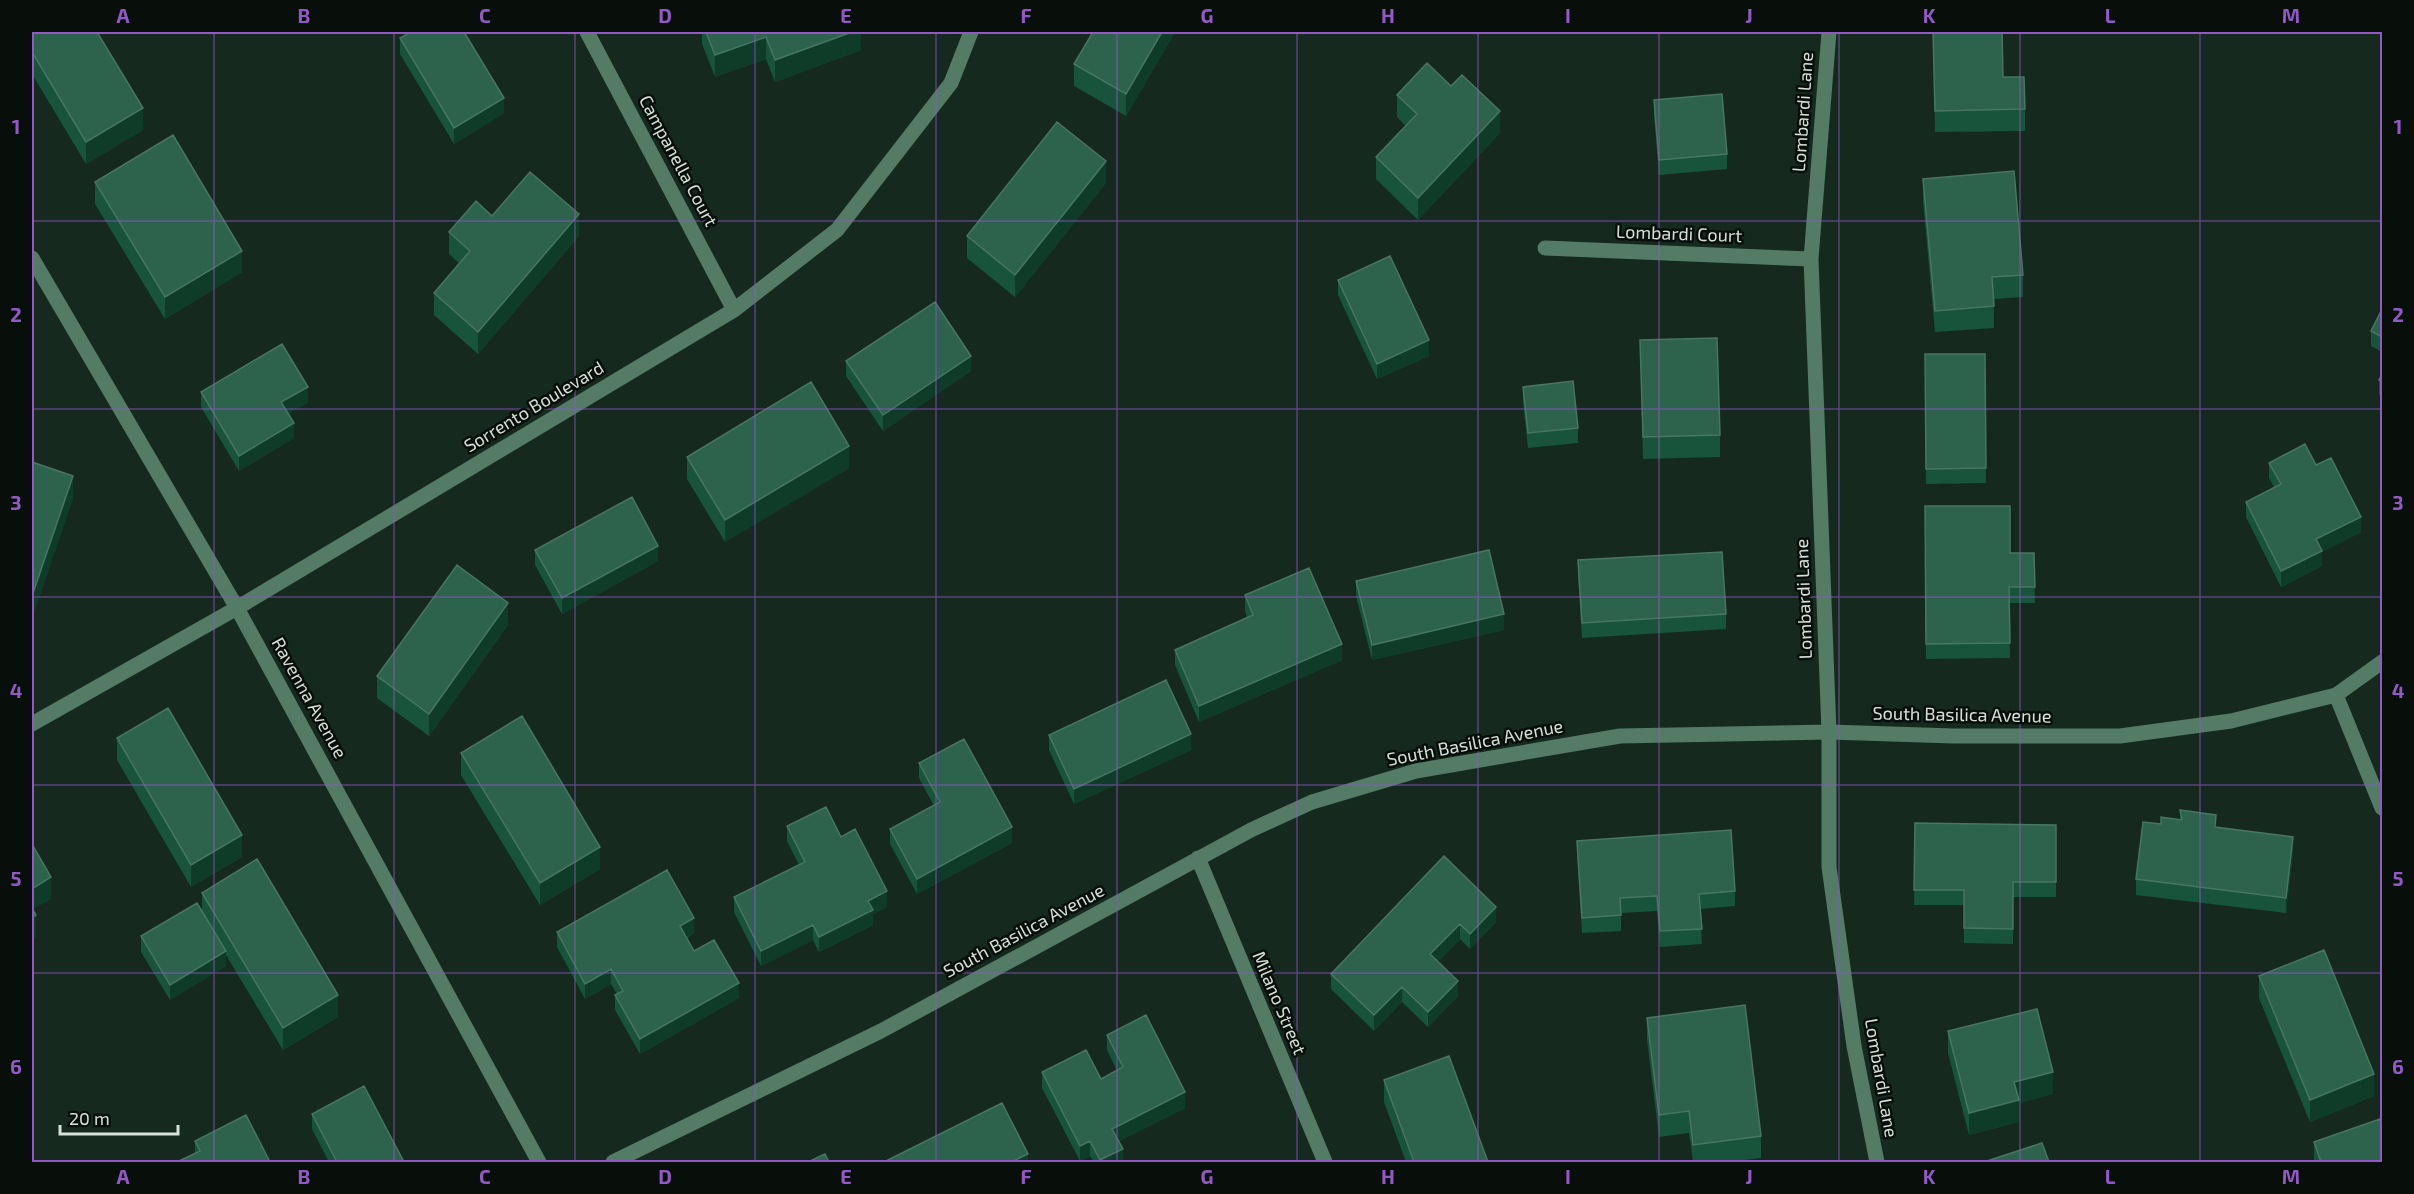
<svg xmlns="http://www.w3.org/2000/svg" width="2414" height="1194" viewBox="0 0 2414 1194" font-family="'Exo 2',sans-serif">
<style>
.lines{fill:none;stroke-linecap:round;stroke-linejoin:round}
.minor{stroke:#537b66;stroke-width:15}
.wall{fill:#18533b}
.shaded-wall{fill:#0f3c29}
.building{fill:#2d624c;stroke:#477662;stroke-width:1.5}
.grid{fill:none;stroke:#9259c6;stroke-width:1.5;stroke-opacity:0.55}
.labels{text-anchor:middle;stroke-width:5;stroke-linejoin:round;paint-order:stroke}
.street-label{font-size:18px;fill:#d5e0d9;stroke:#080f0b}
.neatline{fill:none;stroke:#9259c6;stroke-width:2}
.grid-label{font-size:20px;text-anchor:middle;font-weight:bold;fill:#9259c6}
</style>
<rect width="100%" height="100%" fill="#16291f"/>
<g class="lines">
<path class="minor" d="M 587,32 L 734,310
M 1829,32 L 1811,259 L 1829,732 L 1829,867 L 1854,1046 L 1877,1162
M 1545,248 L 1811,259
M 32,258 L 237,608 L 539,1162
M 2336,695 L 2382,808
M 32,724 L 237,608 L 734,310 L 837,230 L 951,83 L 971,32
M 1198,858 L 1325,1162
M 613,1162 L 881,1031 L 1251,830 L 1312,802 L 1416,771 L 1620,736 L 1829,732 L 1954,736 L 2120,736 L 2231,721 L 2336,695 L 2382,662"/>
</g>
<path class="wall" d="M 32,32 L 143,130 L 86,164 L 32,74 Z
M 702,32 L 861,32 L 861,50 L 775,82 L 766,59 L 715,77 L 702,44 Z
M 1093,32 L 1175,32 L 1126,116 L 1074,86 L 1074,64 Z
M 1933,32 L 2003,77 L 2025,109 L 2025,131 L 1935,132 Z
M 400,38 L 504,113 L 454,144 L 400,54 Z
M 1451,86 L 1500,133 L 1418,220 L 1376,179 L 1376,157 L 1406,126 L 1397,117 L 1397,95 Z
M 1654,100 L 1727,154 L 1727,169 L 1659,175 L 1654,115 Z
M 1923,179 L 2023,275 L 2023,297 L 1994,299 L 1994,328 L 1935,332 L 1923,201 Z
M 95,182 L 242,272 L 165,319 L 95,204 Z
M 1106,183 L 1015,297 L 967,258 L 967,236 Z
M 492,216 L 579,236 L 478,354 L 434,315 L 434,293 L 459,263 L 449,254 L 449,232 Z
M 1338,280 L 1429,356 L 1377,379 L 1338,295 Z
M 2382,309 L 2382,352 L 2371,346 L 2371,331 Z
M 1640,340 L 1720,435 L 1720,457 L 1643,459 Z
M 1925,354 L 1985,354 L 1986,483 L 1926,484 Z
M 846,361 L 971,371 L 883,431 L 846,376 Z
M 2382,374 L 2382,397 L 2379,395 L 2379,380 Z
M 1523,387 L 1578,428 L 1578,443 L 1528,448 L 1523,402 Z
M 201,392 L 308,402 L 288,414 L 294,438 L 239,471 L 201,407 Z
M 687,457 L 849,468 L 725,542 L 687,479 Z
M 32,462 L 73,498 L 33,615 L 32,614 Z
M 2269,463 L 2316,465 L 2361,532 L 2322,552 L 2322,566 L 2281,587 L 2246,517 L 2246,502 L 2274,487 L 2269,478 Z
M 1925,506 L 2010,553 L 2034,553 L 2035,603 L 2009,603 L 2010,658 L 1926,659 Z
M 535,550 L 658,561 L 562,614 L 535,565 Z
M 1578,560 L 1726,614 L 1726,629 L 1582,638 L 1578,576 Z
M 1356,581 L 1504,630 L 1372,660 L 1356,596 Z
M 1245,595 L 1342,660 L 1199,722 L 1175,665 L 1175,650 L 1247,618 L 1245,611 Z
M 508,625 L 429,736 L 377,698 L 377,676 Z
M 1049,735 L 1191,750 L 1074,804 L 1049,750 Z
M 117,738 L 242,857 L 191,887 L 117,760 Z
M 461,753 L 600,869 L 540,905 L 461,775 Z
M 919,763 L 1012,843 L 917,894 L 890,844 L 890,829 L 934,806 L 919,778 Z
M 2180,810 L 2216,827 L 2293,852 L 2286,913 L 2136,895 L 2136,879 L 2161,824 L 2180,819 Z
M 1915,823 L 2056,825 L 2056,897 L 2013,897 L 2013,944 L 1964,943 L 1964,905 L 1914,905 Z
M 787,826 L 841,837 L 887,907 L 873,914 L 873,925 L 819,952 L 813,940 L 761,966 L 734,912 L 734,897 L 799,865 L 787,841 Z
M 1577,841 L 1735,891 L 1735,906 L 1700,909 L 1702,944 L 1660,947 L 1657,911 L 1621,913 L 1621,931 L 1582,933 L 1577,856 Z
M 1444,856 L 1496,922 L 1470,949 L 1460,939 L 1438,962 L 1458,996 L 1428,1027 L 1402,1002 L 1374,1031 L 1331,989 L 1331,974 Z
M 202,893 L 338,1017 L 283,1050 L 226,955 L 226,966 L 170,1000 L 141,952 L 141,936 L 202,911 Z
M 557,932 L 694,933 L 687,938 L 694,951 L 739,998 L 640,1054 L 615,1010 L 615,995 L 617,994 L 611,984 L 585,999 L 557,947 Z
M 2259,976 L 2374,1096 L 2310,1122 L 2259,998 Z
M 1647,1018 L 1761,1136 L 1761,1158 L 1726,1162 L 1693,1162 L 1689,1133 L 1659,1137 L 1647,1040 Z
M 1948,1031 L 2053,1094 L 2019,1103 L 2019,1122 L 1969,1135 L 1948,1053 Z
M 1107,1035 L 1185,1108 L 1119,1141 L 1123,1162 L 1094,1162 L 1090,1156 L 1080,1161 L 1042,1088 L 1042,1072 L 1101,1079 L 1117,1071 L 1107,1050 Z
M 1384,1080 L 1488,1162 L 1406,1162 L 1384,1102 Z
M 312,1114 L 404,1162 L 329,1162 L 312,1129 Z
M 195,1141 L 270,1162 L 195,1153 Z
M 2314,1142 L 2382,1162 L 2314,1162 Z"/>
<path class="shaded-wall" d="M 852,32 L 861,32 L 861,50 L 775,82 L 775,60 Z
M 1162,32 L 1175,32 L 1126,116 L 1126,94 Z
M 766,37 L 766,59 L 715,77 L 715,55 Z
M 504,98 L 504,113 L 454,144 L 454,128 Z
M 143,108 L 143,130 L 86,164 L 86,142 Z
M 1500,111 L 1500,133 L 1418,220 L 1418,198 Z
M 1106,161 L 1106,183 L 1015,297 L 1015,275 Z
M 579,214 L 579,236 L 478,354 L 478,332 Z
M 242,251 L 242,272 L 165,319 L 165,297 Z
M 1429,340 L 1429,356 L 1377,379 L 1377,364 Z
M 971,356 L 971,371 L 883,431 L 883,415 Z
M 308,387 L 308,402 L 281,418 L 281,402 Z
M 294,423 L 294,438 L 239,471 L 239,456 Z
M 849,446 L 849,468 L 725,542 L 725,520 Z
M 73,476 L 73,498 L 33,615 L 33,593 Z
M 2361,517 L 2361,532 L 2322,552 L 2322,566 L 2281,587 L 2281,571 L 2316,539 Z
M 658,546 L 658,561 L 562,614 L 562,598 Z
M 508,603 L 508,625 L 429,736 L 429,714 Z
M 1504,614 L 1504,630 L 1372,660 L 1372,645 Z
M 1342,644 L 1342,660 L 1199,722 L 1199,706 Z
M 1191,734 L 1191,750 L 1074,804 L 1074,789 Z
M 1012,827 L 1012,843 L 917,894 L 917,879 Z
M 242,835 L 242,857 L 191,887 L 191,865 Z
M 2293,837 L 2293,852 L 2286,913 L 2286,898 Z
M 600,847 L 600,869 L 540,905 L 540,883 Z
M 51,877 L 51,899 L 32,910 L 32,889 Z
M 887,891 L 887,907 L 873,914 L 873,925 L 819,952 L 819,937 L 868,901 Z
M 1496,907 L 1496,922 L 1470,949 L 1470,934 Z
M 36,915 L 36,937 L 32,939 L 32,918 Z
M 694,918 L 694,933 L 680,941 L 680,926 Z
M 1460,924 L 1460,939 L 1430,970 L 1430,954 Z
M 813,925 L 813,940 L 761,966 L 761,951 Z
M 226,951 L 226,966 L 170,1000 L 170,985 Z
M 611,969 L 611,984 L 585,999 L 585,984 Z
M 1458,981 L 1458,996 L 1428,1027 L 1428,1012 Z
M 739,983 L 739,998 L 640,1054 L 640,1039 Z
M 1402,987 L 1402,1002 L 1374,1031 L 1374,1015 Z
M 338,995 L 338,1017 L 283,1050 L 283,1028 Z
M 2053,1072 L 2053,1094 L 2019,1103 L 2019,1122 L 1969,1135 L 1969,1113 L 2014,1082 Z
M 2374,1074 L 2374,1096 L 2310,1122 L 2310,1100 Z
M 1185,1092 L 1185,1108 L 1112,1145 L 1112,1129 Z
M 1090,1141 L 1090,1156 L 1080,1161 L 1080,1146 Z
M 1123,1149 L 1123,1162 L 1100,1162 L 1100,1160 Z
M 1028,1154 L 1028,1162 L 1011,1162 Z"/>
<path class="building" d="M 32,32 L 97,32 L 143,108 L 86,142 L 32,52 Z
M 411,32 L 464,32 L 504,98 L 454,128 L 400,38 Z
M 706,32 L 852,32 L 775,60 L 766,37 L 715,55 Z
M 1093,32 L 1162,32 L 1126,94 L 1074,64 Z
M 1933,32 L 2002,32 L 2003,77 L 2024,77 L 2025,109 L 1935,111 Z
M 1427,63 L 1451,86 L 1462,75 L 1500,111 L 1418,198 L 1376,157 L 1417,114 L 1397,95 Z
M 1722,94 L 1727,154 L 1659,160 L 1654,100 Z
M 1057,122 L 1106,161 L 1015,275 L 967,236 Z
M 173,135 L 242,251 L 165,297 L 95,182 Z
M 2014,171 L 2023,275 L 1992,277 L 1994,306 L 1935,311 L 1923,179 Z
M 530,172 L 579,214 L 478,332 L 434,293 L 470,251 L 449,232 L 476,201 L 492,216 Z
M 1390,256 L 1429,340 L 1377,364 L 1338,280 Z
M 935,302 L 971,356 L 883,415 L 846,361 Z
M 2382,309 L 2382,337 L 2371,331 Z
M 1717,338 L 1720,435 L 1643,437 L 1640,340 Z
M 282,344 L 308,387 L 281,402 L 294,423 L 239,456 L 201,392 Z
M 1925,354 L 1985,354 L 1986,468 L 1926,469 Z
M 2382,374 L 2382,381 L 2379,380 Z
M 1573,381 L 1578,428 L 1528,433 L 1523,387 Z
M 811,382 L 849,446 L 725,520 L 687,457 Z
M 2305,444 L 2316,465 L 2331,458 L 2361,517 L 2316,539 L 2322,551 L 2281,571 L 2246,502 L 2281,484 L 2269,463 Z
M 32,462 L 73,476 L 33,593 L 32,592 Z
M 632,497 L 658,546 L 562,598 L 535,550 Z
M 1925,506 L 2010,506 L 2010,553 L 2034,553 L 2035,587 L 2009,587 L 2010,643 L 1926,644 Z
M 1489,550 L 1504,614 L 1372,645 L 1356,581 Z
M 1722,552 L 1726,614 L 1582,623 L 1578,560 Z
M 457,565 L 508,603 L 429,714 L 377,676 Z
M 1309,568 L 1342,644 L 1199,706 L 1175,650 L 1253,615 L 1245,595 Z
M 1166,680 L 1191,734 L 1074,789 L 1049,735 Z
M 168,708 L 242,835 L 191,865 L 117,738 Z
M 522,716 L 600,847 L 540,883 L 461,753 Z
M 964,739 L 1012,827 L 917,879 L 890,829 L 940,802 L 919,763 Z
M 826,807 L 841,837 L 855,829 L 887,891 L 868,901 L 873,910 L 819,937 L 813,925 L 761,951 L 734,897 L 805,862 L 787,826 Z
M 2180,810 L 2216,815 L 2215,827 L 2293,837 L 2286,898 L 2136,879 L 2143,822 L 2161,824 L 2161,817 L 2182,820 Z
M 1915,823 L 2056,825 L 2056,882 L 2013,882 L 2013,929 L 1964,928 L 1964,890 L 1914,890 Z
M 1731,830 L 1735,891 L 1699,894 L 1702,929 L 1660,931 L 1657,896 L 1620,898 L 1621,915 L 1582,918 L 1577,841 Z
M 32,844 L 51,877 L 32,889 Z
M 1444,856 L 1496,907 L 1470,934 L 1460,924 L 1430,954 L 1458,981 L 1428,1012 L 1402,987 L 1374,1015 L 1331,974 Z
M 257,859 L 338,995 L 283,1028 L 202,893 Z
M 667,870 L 694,918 L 680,926 L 694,951 L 714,940 L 739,983 L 640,1039 L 615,995 L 623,991 L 611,969 L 585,984 L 557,932 Z
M 197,903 L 226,951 L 170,985 L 141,936 Z
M 32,908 L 36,915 L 32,918 Z
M 2324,950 L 2374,1074 L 2310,1100 L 2259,976 Z
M 1745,1005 L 1761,1136 L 1693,1145 L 1689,1111 L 1659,1115 L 1647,1018 Z
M 2037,1009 L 2053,1072 L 2014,1082 L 2019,1100 L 1969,1113 L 1948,1031 Z
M 1146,1015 L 1185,1092 L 1112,1129 L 1123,1149 L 1100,1160 L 1090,1141 L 1080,1146 L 1042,1072 L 1086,1050 L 1101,1079 L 1123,1067 L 1107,1035 Z
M 1449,1056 L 1488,1162 L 1414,1162 L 1384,1080 Z
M 364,1086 L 404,1162 L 337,1162 L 312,1114 Z
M 1002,1103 L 1028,1154 L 1011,1162 L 884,1162 Z
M 246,1115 L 270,1162 L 177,1162 L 200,1151 L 195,1141 Z
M 2380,1119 L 2382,1126 L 2382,1162 L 2321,1162 L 2314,1142 Z
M 2042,1143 L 2049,1162 L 1984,1162 Z
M 825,1154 L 829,1162 L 808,1162 Z"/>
<path class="grid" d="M 214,32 L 214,1162M 394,32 L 394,1162M 575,32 L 575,1162M 755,32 L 755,1162M 936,32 L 936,1162M 1117,32 L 1117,1162M 1297,32 L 1297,1162M 1478,32 L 1478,1162M 1659,32 L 1659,1162M 1839,32 L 1839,1162M 2020,32 L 2020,1162M 2200,32 L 2200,1162M 32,221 L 2382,221M 32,409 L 2382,409M 32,597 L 2382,597M 32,785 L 2382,785M 32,973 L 2382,973"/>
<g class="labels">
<g class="street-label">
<text transform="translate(1803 112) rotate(-86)" y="6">Lombardi Lane</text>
<text transform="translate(678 161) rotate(62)" y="6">Campanella Court</text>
<text transform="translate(1679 234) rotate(2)" y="6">Lombardi Court</text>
<text transform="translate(534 407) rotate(-31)" y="6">Sorrento Boulevard</text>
<text transform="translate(1804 599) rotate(-92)" y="6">Lombardi Lane</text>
<text transform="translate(309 698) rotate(61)" y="6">Ravenna Avenue</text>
<text transform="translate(1962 715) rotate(1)" y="6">South Basilica Avenue</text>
<text transform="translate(1475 743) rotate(-11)" y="6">South Basilica Avenue</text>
<text transform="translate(1024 931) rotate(-28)" y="6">South Basilica Avenue</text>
<text transform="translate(1279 1003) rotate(67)" y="6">Milano Street</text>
<text transform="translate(1881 1078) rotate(80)" y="6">Lombardi Lane</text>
</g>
</g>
<rect width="2414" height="1194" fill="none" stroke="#080f0b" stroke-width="66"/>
<path d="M60 1125v9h118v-9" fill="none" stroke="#d5e0d9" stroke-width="3"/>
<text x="69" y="1125" font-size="18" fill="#d5e0d9" stroke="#080f0b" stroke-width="4.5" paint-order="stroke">20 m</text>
<rect x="33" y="33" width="2348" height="1128" class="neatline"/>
<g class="grid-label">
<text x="123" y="23">A</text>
<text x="304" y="23">B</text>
<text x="485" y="23">C</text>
<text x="665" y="23">D</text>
<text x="846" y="23">E</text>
<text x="1026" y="23">F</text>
<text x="1207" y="23">G</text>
<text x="1388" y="23">H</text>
<text x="1568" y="23">I</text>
<text x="1749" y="23">J</text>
<text x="1929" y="23">K</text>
<text x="2110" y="23">L</text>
<text x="2291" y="23">M</text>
<text x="16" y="134">1</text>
<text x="2398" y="134">1</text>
<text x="16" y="322">2</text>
<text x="2398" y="322">2</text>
<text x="16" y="510">3</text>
<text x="2398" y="510">3</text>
<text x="16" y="698">4</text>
<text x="2398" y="698">4</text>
<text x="16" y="886">5</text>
<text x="2398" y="886">5</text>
<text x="16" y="1074">6</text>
<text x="2398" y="1074">6</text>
<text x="123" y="1184">A</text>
<text x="304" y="1184">B</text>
<text x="485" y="1184">C</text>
<text x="665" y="1184">D</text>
<text x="846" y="1184">E</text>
<text x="1026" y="1184">F</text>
<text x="1207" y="1184">G</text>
<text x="1388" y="1184">H</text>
<text x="1568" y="1184">I</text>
<text x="1749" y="1184">J</text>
<text x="1929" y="1184">K</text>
<text x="2110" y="1184">L</text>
<text x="2291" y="1184">M</text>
</g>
</svg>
